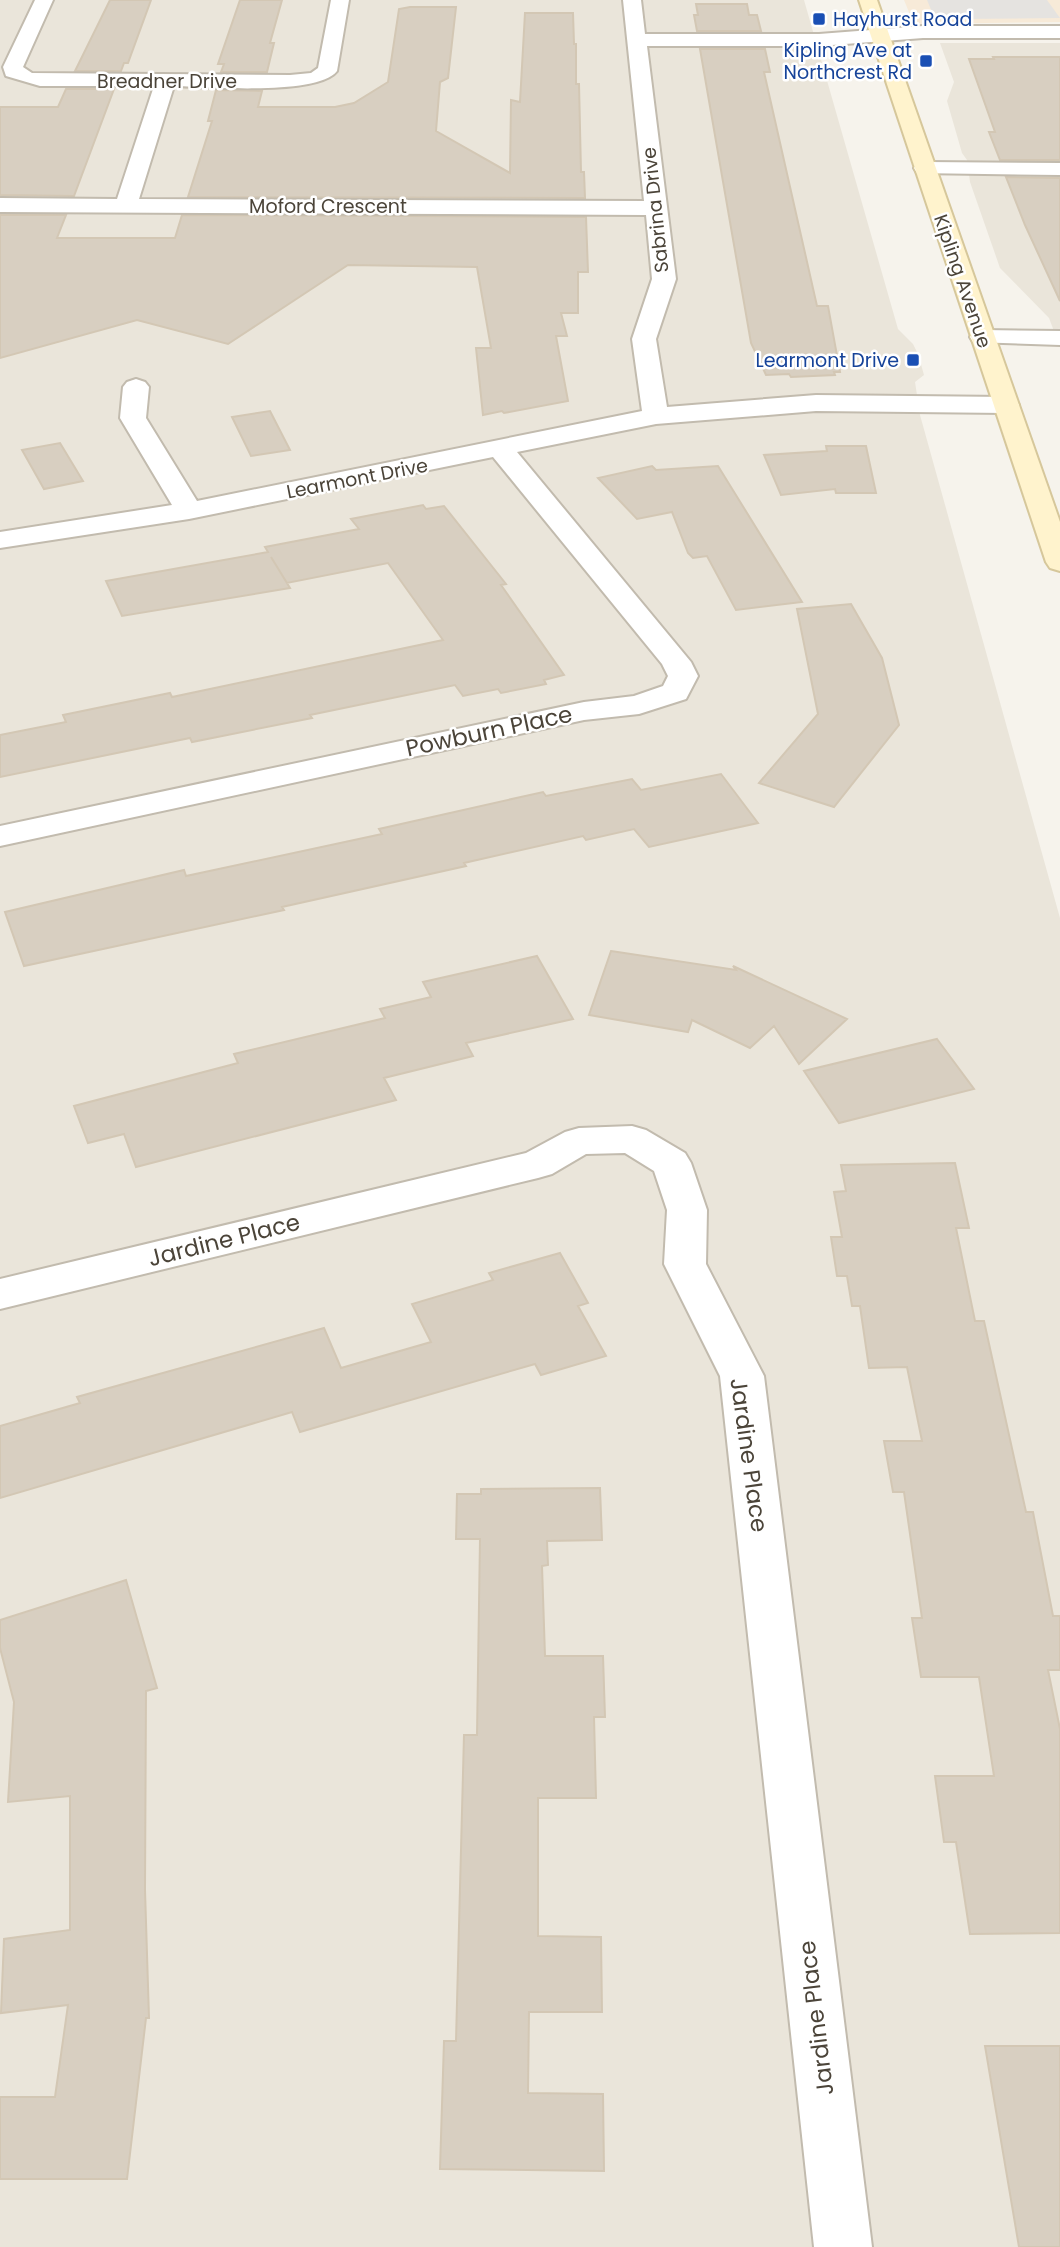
<svg xmlns="http://www.w3.org/2000/svg" width="1060" height="2247" viewBox="0 0 1060 2247" font-family="Poppins,sans-serif">
<style>
.residential{fill:#eae5da}
.commercial{fill:#f7ead8}
.parking{fill:#e5e3e0}
.building{fill:#d8cfc1;stroke:#d3c7b4;stroke-width:2}
.lines{fill:none;stroke-linecap:round;stroke-linejoin:round}
.street-casing{stroke:#c2bbae;stroke-width:4}
.secondary-casing{stroke:#d6c79b;stroke-width:4}
.street{fill:#fff;fill-rule:evenodd}
.secondary{fill:#fff3cd;fill-rule:evenodd}
.transit-dot{fill:#1a4fb4;stroke:#fff;stroke-width:2.5}
.labels{text-anchor:middle;stroke-width:5;stroke-linejoin:round;paint-order:stroke}
.far-transit-label{font-size:19px;fill:#164399;stroke:#fff;text-anchor:end}
.far-street-label{font-size:19px;fill:#4b4439;stroke:#fff}
.street-label{font-size:23px;fill:#4b4439;stroke:#fff}
</style>
<rect width="100%" height="100%" fill="#f6f3ec"/>
<path class="residential" d="M 0,0 L 804,0 L 898,329 L 913,344 L 918,354 L 924,375 L 915,382 L 920,415 L 1060,918 L 1060,2247 L 0,2247 Z
M 940,43 L 1060,43 L 1060,347 L 1049,318 L 1000,268 L 970,182 L 967,160 L 962,153 L 947,101 L 954,82 Z"/>
<path class="commercial" d="M 904,0 L 1060,0 L 1060,22 L 919,24 L 913,22 Z"/>
<path class="parking" d="M 927,0 L 1047,0 L 1060,18 L 956,19 L 932,12 Z"/>
<path class="building" d="M 110,0 L 151,0 L 128,63 L 124,63 L 121,71 L 75,71 Z
M 240,0 L 282,0 L 270,43 L 274,43 L 267,72 L 221,72 L 224,64 L 218,64 Z
M 696,4 L 747,4 L 749,15 L 757,15 L 761,31 L 697,31 L 694,15 L 698,15 Z
M 410,7 L 456,7 L 448,78 L 440,82 L 436,131 L 510,173 L 511,100 L 520,102 L 525,13 L 573,13 L 574,44 L 576,44 L 576,84 L 579,84 L 581,172 L 584,172 L 585,198 L 188,197 L 212,121 L 208,121 L 216,90 L 262,91 L 258,107 L 335,107 L 354,103 L 388,82 L 399,9 Z
M 700,49 L 765,49 L 770,72 L 764,72 L 817,306 L 828,306 L 840,372 L 834,372 L 835,375 L 791,377 L 789,374 L 766,375 L 751,343 Z
M 993,57 L 1060,57 L 1060,160 L 1000,160 L 989,132 L 995,132 L 969,59 L 994,59 Z
M 66,89 L 114,89 L 74,196 L 0,195 L 0,107 L 58,107 Z
M 1006,177 L 1060,178 L 1060,301 L 1025,225 Z
M 0,215 L 66,215 L 57,238 L 175,238 L 182,215 L 586,217 L 588,272 L 578,272 L 578,313 L 561,313 L 567,336 L 556,336 L 568,401 L 504,413 L 502,411 L 483,415 L 476,348 L 491,348 L 477,267 L 348,265 L 228,344 L 137,320 L 0,358 Z
M 270,411 L 290,450 L 251,456 L 232,417 Z
M 60,443 L 83,481 L 44,489 L 22,450 Z
M 826,446 L 866,446 L 876,493 L 836,493 L 835,489 L 781,495 L 764,455 L 827,451 Z
M 652,466 L 656,470 L 718,466 L 802,602 L 736,610 L 707,556 L 693,558 L 688,553 L 672,512 L 637,519 L 598,478 Z
M 423,505 L 426,509 L 444,506 L 506,584 L 501,585 L 564,675 L 544,680 L 546,684 L 501,693 L 498,689 L 463,696 L 455,685 L 310,715 L 312,718 L 192,742 L 190,738 L 0,777 L 0,735 L 66,722 L 63,715 L 170,693 L 172,697 L 443,640 L 388,563 L 287,583 L 271,557 L 290,588 L 122,616 L 106,581 L 268,552 L 265,547 L 359,529 L 351,519 Z
M 851,604 L 882,658 L 899,725 L 834,807 L 759,783 L 818,714 L 797,609 Z
M 721,774 L 758,823 L 649,847 L 634,829 L 586,840 L 583,836 L 464,863 L 466,866 L 282,907 L 284,910 L 24,966 L 5,912 L 184,870 L 186,876 L 382,834 L 379,829 L 543,792 L 546,796 L 632,779 L 641,790 Z
M 611,951 L 736,970 L 733,966 L 847,1019 L 799,1064 L 774,1026 L 750,1048 L 692,1020 L 688,1032 L 589,1015 Z
M 537,956 L 573,1019 L 466,1043 L 473,1056 L 384,1078 L 396,1100 L 136,1167 L 124,1134 L 88,1143 L 74,1106 L 238,1063 L 234,1054 L 385,1018 L 380,1009 L 431,997 L 423,982 Z
M 937,1039 L 974,1089 L 839,1123 L 804,1071 Z
M 955,1163 L 969,1228 L 956,1228 L 975,1321 L 984,1321 L 1026,1512 L 1033,1512 L 1053,1616 L 1060,1616 L 1060,1670 L 1048,1670 L 1060,1729 L 1060,1933 L 970,1934 L 956,1842 L 944,1842 L 935,1776 L 994,1776 L 979,1677 L 921,1677 L 912,1618 L 922,1618 L 904,1492 L 893,1492 L 884,1441 L 922,1441 L 907,1367 L 869,1368 L 860,1306 L 852,1306 L 847,1276 L 837,1276 L 831,1237 L 842,1237 L 834,1192 L 846,1191 L 841,1165 Z
M 560,1253 L 588,1303 L 578,1306 L 606,1356 L 541,1375 L 535,1364 L 300,1432 L 292,1412 L 0,1498 L 0,1426 L 80,1403 L 77,1397 L 324,1328 L 341,1368 L 431,1342 L 412,1304 L 493,1280 L 489,1273 Z
M 600,1488 L 602,1540 L 547,1541 L 548,1565 L 542,1566 L 545,1656 L 603,1656 L 605,1717 L 594,1717 L 596,1798 L 538,1798 L 538,1936 L 601,1937 L 602,2012 L 529,2012 L 528,2093 L 603,2094 L 604,2171 L 440,2169 L 444,2041 L 456,2041 L 464,1735 L 477,1735 L 480,1539 L 456,1539 L 457,1494 L 481,1494 L 481,1489 Z
M 126,1580 L 157,1688 L 146,1691 L 145,1890 L 149,2018 L 146,2018 L 127,2179 L 0,2179 L 0,2097 L 55,2097 L 68,2005 L 1,2013 L 4,1939 L 70,1930 L 70,1796 L 8,1802 L 14,1702 L 0,1648 L 0,1620 Z
M 985,2046 L 1060,2046 L 1060,2247 L 1019,2247 Z"/>
<g class="lines">
<defs>
<path id="street" d="M 35,0 L 53,0 L 23,67 L 32,73 L 290,75 L 311,73 L 318,68 L 331,0 L 349,0 L 337,71 C 318,96 207,87 174,86 L 139,199 L 644,201 L 623,0 L 641,0 L 645,34 L 819,34 L 923,26 L 1060,26 L 1060,38 L 923,38 L 819,46 L 647,46 L 676,279 L 656,339 L 667,407 L 816,395 L 1006,397 L 1015,400 L 1019,405 L 1015,410 L 1006,413 L 816,411 L 656,424 L 517,452 L 691,662 L 698,676 L 686,699 L 639,714 L 584,720 L 0,846 L 0,826 L 584,702 L 634,696 L 663,686 L 668,676 L 662,664 L 493,457 L 189,519 L 0,548 L 0,532 L 172,505 L 120,418 L 123,387 L 127,382 L 136,379 L 145,382 L 149,387 L 146,418 L 197,501 L 642,411 L 632,339 L 652,279 L 646,215 L 0,212 L 0,198 L 117,199 L 154,86 L 40,86 L 6,76 L 3,67 Z
M 925,162 L 1060,163 L 1060,175 L 917,173 L 914,168 L 917,163 Z
M 982,330 L 1060,331 L 1060,345 L 973,342 L 970,337 L 973,332 Z
M 632,1126 L 646,1130 L 685,1153 L 691,1163 L 707,1210 L 706,1264 L 764,1376 L 872,2247 L 814,2247 L 720,1376 L 664,1264 L 667,1210 L 654,1171 L 625,1153 L 586,1154 L 552,1174 L 538,1178 L 0,1309 L 0,1279 L 526,1153 L 565,1132 L 579,1128 Z"/>
<path id="secondary" d="M 859,0 L 877,0 L 1060,522 L 1060,571 L 1050,568 L 1046,562 Z"/>
</defs>
<use href="#street" class="street-casing"/>
<use href="#secondary" class="secondary-casing"/>
<use href="#street" class="street"/>
<use href="#secondary" class="secondary"/>
</g>
<g class="transit-dot">
<rect x="812" y="12" width="14" height="14" rx="3.5"/>
<rect x="919" y="54" width="14" height="14" rx="3.5"/>
<rect x="906" y="353" width="14" height="14" rx="3.5"/>
</g>
<g class="labels">
<g class="far-transit-label">
<text x="833" y="26" text-anchor="start">Hayhurst Road</text>
<text x="912" y="57">Kipling Ave at<tspan x="912" dy="22">Northcrest Rd</tspan></text>
<text x="899" y="367">Learmont Drive</text>
</g>
<g class="far-street-label">
<text x="167" y="88">Breadner Drive</text>
<text x="328" y="213">Moford Crescent</text>
<text transform="translate(655 210) rotate(-96)" y="7">Sabrina Drive</text>
<text transform="translate(963 281) rotate(71)" y="7">Kipling Avenue</text>
<text transform="translate(357 478) rotate(-11)" y="7">Learmont Drive</text>
</g>
<g class="street-label">
<text transform="translate(489 731) rotate(-12)" y="8">Powburn Place</text>
<text transform="translate(224 1240) rotate(-14)" y="8">Jardine Place</text>
<text transform="translate(749 1455) rotate(82)" y="8">Jardine Place</text>
<text transform="translate(816 2018) rotate(-97)" y="8">Jardine Place</text>
</g>
</g>
</svg>
